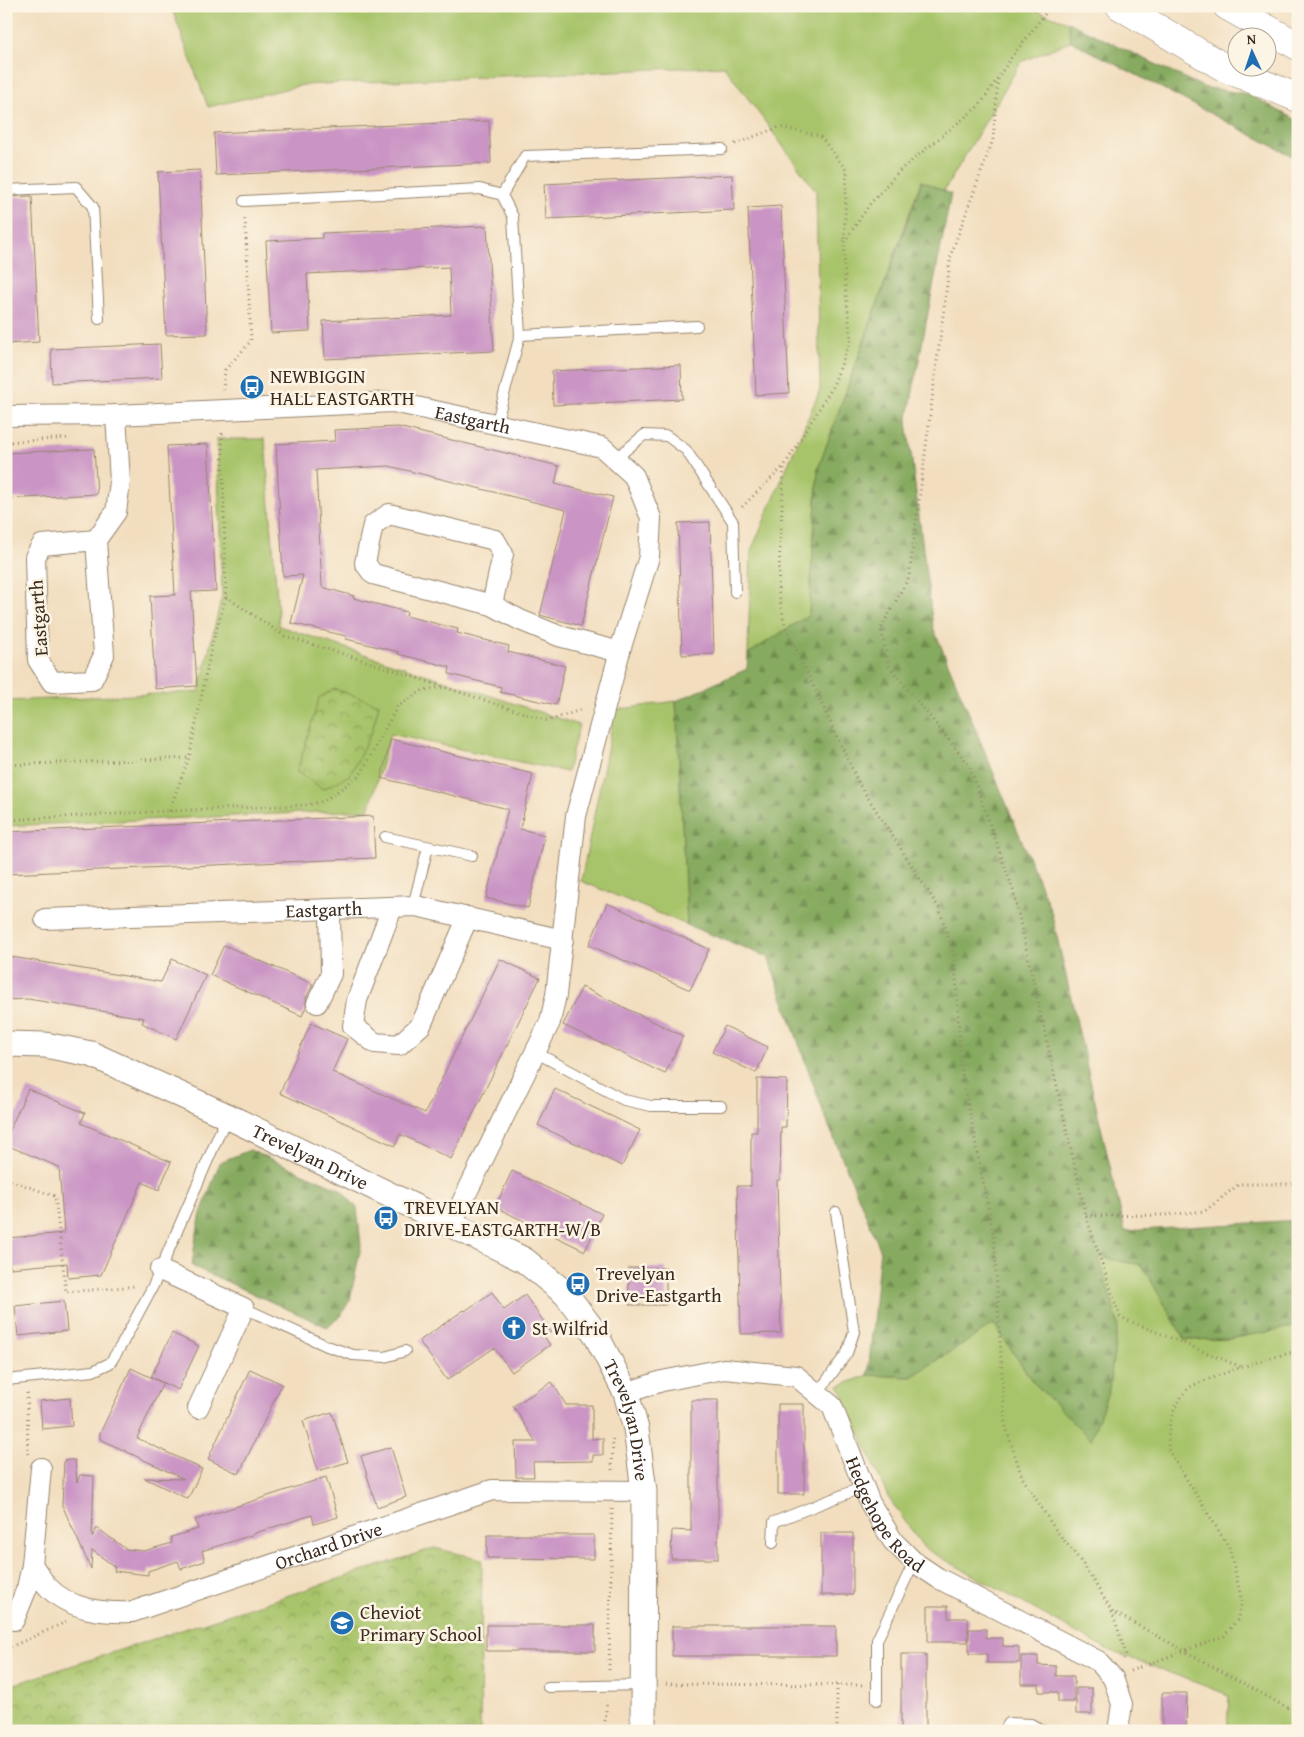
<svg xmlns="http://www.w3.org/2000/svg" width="1304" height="1737" viewBox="0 0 1304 1737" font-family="'Gentium Book Plus',serif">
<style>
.green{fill:#a8c46b;stroke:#727744}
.forest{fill:url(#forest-firs);stroke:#606a3e}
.park{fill:url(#park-crowns);stroke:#727744}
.building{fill:#ca95c5}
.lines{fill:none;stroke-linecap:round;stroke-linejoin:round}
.service-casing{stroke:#96846e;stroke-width:12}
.minor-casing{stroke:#96846e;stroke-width:22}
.tertiary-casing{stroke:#96846e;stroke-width:27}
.trunk-casing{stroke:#96846e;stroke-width:29}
.path{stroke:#96846e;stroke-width:3;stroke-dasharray:1 4;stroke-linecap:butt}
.service{stroke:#fff;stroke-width:10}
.minor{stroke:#fff;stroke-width:20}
.tertiary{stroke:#fff;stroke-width:25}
.trunk{stroke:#fff;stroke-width:28}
.labels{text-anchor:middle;stroke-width:5;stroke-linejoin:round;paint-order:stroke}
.poi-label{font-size:19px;fill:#3b2a1e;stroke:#fcf5e5;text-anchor:start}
.street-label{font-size:19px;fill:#3b2a1e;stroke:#fcf5e5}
</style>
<defs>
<pattern id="forest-firs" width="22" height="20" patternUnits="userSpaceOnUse" patternTransform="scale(1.25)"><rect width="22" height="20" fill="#86aa5f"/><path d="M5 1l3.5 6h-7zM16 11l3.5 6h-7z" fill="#6f8b4e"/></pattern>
<pattern id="park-crowns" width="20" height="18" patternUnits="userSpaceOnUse" patternTransform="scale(1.25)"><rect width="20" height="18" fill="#a8c46b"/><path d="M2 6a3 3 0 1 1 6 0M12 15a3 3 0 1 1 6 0" fill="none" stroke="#8a9f57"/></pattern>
</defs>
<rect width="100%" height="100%" fill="#fcf5e5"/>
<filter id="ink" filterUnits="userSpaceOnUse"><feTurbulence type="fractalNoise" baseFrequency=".02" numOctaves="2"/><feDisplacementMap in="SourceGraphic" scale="10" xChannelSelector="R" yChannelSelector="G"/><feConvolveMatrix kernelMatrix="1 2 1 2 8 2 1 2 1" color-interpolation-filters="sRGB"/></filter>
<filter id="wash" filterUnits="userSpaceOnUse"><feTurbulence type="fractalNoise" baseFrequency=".0096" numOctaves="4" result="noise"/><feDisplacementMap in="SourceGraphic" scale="20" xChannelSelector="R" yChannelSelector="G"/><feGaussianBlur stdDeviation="1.12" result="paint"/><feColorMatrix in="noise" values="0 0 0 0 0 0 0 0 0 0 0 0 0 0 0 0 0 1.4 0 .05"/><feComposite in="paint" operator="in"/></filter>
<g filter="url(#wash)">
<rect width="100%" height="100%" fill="#f2debf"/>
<path class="green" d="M 171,6 L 1024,6 L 1068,22 L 1071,41 L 1021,62 L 944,191 L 921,181 L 818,469 L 809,615 L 748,654 L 751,551 L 820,390 L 816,191 L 724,66 L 303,85 L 208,107 Z
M 217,439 L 265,439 L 279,626 L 579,725 L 567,772 L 390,734 L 369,810 L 6,826 L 6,701 L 199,692 L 222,596 Z
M 676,701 L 687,925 L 581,881 L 615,710 Z
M 1099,1257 L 1142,1265 L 1185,1340 L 1229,1339 L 1298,1326 L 1298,1731 L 1227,1731 L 1229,1695 L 1106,1649 L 924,1548 L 888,1497 L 839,1386 L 868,1375 L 911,1377 L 994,1324 L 1033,1382 L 1118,1325 Z"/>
<path class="forest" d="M 1068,22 L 1203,87 L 1248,94 L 1298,121 L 1298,159 L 1071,41 Z
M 922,181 L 951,194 L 907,422 L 933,627 L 1051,911 L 1125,1231 L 1298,1220 L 1298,1326 L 1229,1339 L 1185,1340 L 1142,1265 L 1099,1257 L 1118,1324 L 1109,1389 L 1091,1440 L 1033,1382 L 994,1324 L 911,1377 L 868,1375 L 880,1249 L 824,1114 L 768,957 L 687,925 L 676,701 L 747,669 L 748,654 L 809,615 L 818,469 Z
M 250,1150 L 340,1189 L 357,1208 L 361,1246 L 350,1300 L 339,1318 L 327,1327 L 192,1266 L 195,1242 L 201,1213 L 220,1162 Z"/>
<path class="park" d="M 334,689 L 379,704 L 372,731 L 350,775 L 323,789 L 297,772 L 319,698 Z
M 434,1548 L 482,1559 L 480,1731 L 6,1731 L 6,1687 Z"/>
<g id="blocks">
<path class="building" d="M 489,121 L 491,163 L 216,175 L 214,133 Z
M 200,170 L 207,334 L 166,335 L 158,172 Z
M 732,175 L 734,210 L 546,219 L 544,184 Z
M 32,196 L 39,342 L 6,344 L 6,197 Z
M 781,206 L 789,393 L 756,395 L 748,208 Z
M 487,226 L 494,351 L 325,359 L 323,321 L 451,315 L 449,267 L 307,274 L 310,331 L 271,333 L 266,241 L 322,238 L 322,233 Z
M 160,344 L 162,378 L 52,383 L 51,349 Z
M 681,365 L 682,399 L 553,405 L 552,371 Z
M 398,427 L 559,466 L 555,484 L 613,497 L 581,626 L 540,615 L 566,510 L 389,466 L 316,470 L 322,587 L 354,596 L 353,598 L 407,612 L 406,616 L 458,629 L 457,633 L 509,646 L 508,652 L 565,666 L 556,705 L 500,692 L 501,687 L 449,674 L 450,667 L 398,654 L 399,652 L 346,639 L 346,636 L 291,623 L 303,575 L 283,576 L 276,444 L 335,441 L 334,430 Z
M 208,444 L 216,591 L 191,592 L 197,686 L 155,689 L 150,596 L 175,595 L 167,446 Z
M 94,449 L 97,494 L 6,499 L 6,453 Z
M 710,522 L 714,654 L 682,655 L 678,523 Z
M 391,739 L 533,774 L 520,829 L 545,835 L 528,908 L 486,898 L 508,809 L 381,778 Z
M 373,816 L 375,858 L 6,874 L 6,832 Z
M 607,903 L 709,949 L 690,990 L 589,945 Z
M 224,945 L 313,984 L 306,998 L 306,1007 L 302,1016 L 210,975 Z
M 6,956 L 161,982 L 172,959 L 206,975 L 176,1039 L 142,1023 L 144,1018 L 28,999 L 6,1000 Z
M 500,959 L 540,978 L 451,1159 L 400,1134 L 395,1146 L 280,1093 L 311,1023 L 347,1039 L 332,1072 L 425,1113 Z
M 582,987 L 683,1036 L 665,1074 L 563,1025 Z
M 725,1026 L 768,1047 L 756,1073 L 712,1052 Z
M 757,1079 L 787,1080 L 786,1127 L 781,1127 L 780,1180 L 777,1180 L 781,1333 L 741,1334 L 737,1186 L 751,1186 L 751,1132 L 757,1132 Z
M 28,1089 L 85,1113 L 81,1123 L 171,1162 L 159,1190 L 142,1182 L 101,1275 L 68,1278 L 67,1263 L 10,1268 L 7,1238 L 64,1233 L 59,1167 L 6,1145 L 6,1138 Z
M 555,1089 L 640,1130 L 622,1166 L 538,1125 Z
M 512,1171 L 602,1214 L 585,1251 L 495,1207 Z
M 629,1268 L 666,1268 L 666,1305 L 629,1305 Z
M 492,1292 L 504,1310 L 525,1295 L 551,1332 L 544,1336 L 550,1345 L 512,1372 L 494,1348 L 447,1380 L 419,1341 L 464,1310 L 465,1311 Z
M 64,1301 L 67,1331 L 18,1336 L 15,1306 Z
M 172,1333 L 199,1346 L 178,1390 L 151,1377 Z
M 131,1368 L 163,1383 L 137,1438 L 202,1469 L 188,1499 L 144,1478 L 184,1479 L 100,1439 L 100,1433 Z
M 250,1369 L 282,1384 L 239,1474 L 208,1459 Z
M 552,1382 L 566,1405 L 592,1405 L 592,1439 L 603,1438 L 603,1455 L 593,1455 L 593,1461 L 533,1462 L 534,1477 L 516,1477 L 515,1442 L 536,1442 L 513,1406 Z
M 70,1398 L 72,1426 L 42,1429 L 40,1401 Z
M 691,1400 L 718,1400 L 718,1559 L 671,1559 L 672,1530 L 691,1531 Z
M 778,1404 L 804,1404 L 804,1494 L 778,1494 Z
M 332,1412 L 348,1462 L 318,1471 L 303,1421 Z
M 391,1447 L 406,1497 L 377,1507 L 361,1456 Z
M 64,1460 L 75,1460 L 77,1482 L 80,1475 L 94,1476 L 92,1537 L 97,1528 L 126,1549 L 144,1551 L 172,1543 L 171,1537 L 198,1529 L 195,1520 L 326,1477 L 338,1517 L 314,1524 L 312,1515 L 255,1533 L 255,1534 L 202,1551 L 205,1561 L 181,1569 L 178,1561 L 148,1571 L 148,1575 L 114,1571 L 115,1567 L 92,1550 L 91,1569 L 62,1505 Z
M 821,1533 L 853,1533 L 853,1595 L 821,1595 Z
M 487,1535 L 594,1535 L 594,1559 L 487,1558 Z
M 928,1606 L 948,1606 L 948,1618 L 968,1618 L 968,1642 L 928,1642 Z
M 486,1625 L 595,1625 L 595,1651 L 486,1651 Z
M 672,1626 L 836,1626 L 836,1656 L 672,1656 Z
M 969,1629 L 986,1629 L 986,1638 L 1003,1638 L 1003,1646 L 1019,1647 L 1019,1663 L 987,1663 L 987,1654 L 969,1654 Z
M 901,1654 L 926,1654 L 926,1731 L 901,1731 Z
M 1021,1656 L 1038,1656 L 1038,1665 L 1056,1666 L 1056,1676 L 1074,1676 L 1074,1702 L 1058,1702 L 1058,1692 L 1039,1692 L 1039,1684 L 1021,1684 Z
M 1076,1688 L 1092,1688 L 1092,1714 L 1076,1714 Z
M 1162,1693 L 1187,1693 L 1186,1731 L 1162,1731 Z"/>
</g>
</g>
<g filter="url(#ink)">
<use href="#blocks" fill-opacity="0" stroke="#96846e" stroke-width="1"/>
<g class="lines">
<defs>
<path id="service" d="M 6,190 L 76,187 L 93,207 L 99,319
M 502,195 L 525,156 L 722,149
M 244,201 L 480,189 L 502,195 L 513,217 L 520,335 L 496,425
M 520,335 L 697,326
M 615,459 L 644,435 L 667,436 L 686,450 L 733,522 L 735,592
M 385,837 L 472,856
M 413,906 L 428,847
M 535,1052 L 624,1100 L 651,1106 L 721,1106
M 244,1308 L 327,1346 L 353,1355 L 385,1357 L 405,1351
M 6,1380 L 93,1371 L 110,1363 L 122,1344 L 154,1284 L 227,1116
M 817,1394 L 847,1353 L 854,1332 L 836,1212
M 773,1543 L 774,1522 L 863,1487
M 548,1687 L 642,1685
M 877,1700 L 877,1640 L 914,1562
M 1004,1731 L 1009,1723 L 1031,1724 L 1043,1731"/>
<g id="minor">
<path id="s1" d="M 6,416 L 116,415 L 393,402 L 602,447 L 634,476 L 651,518 L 649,557 L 621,647 L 576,816 L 556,995 L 550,1022 L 451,1225"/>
<path d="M 96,540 L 104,655 L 92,680 L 52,682 L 38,660 L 35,557 L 42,545 Z"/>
<path d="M 96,540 L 116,512 L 120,482 L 116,415"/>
<path d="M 492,605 L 373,574 L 365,563 L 373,525 L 389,514 L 495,540 L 503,554 L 492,605 L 520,620 L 559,636 L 620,652"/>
<path d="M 392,908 L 357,1000 L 353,1026 L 375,1043 L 399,1045 L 421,1025 L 468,917"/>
<path id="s2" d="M 45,919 L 416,906 L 563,940"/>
<path d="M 317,1003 L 331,974 L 330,910"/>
<path d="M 160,1270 L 244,1308 L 198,1408"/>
<path id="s3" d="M 626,1393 L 662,1381 L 724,1369 L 796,1376 L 832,1406 L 870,1503 L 893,1541 L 914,1562 L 938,1578 L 1098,1661 L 1113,1678 L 1122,1704 L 1118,1731"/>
<path id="s4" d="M 32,1565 C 38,1572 42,1581 48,1587 C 70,1610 102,1613 132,1612 L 492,1490 L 644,1491"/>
<path d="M 14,1620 L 27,1588 L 32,1565 L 41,1468"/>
</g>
<g id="tertiary">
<path id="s5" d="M 6,1044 L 45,1045 L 91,1054 L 227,1116 L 524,1260 L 566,1294 L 595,1333 L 626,1393 L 636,1429 L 644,1491 L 643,1731"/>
</g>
<path id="trunk" d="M 1120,6 L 1225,68 L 1298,98
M 1227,6 L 1298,46"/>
</defs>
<use href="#service" class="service-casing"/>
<use href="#minor" class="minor-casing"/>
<use href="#tertiary" class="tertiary-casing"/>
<use href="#trunk" class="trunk-casing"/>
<path class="path" d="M 1051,6 L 1011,58 L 980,105 L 899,171 L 870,204 L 844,242 L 845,284 L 851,340 L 832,388 L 784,466 L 778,589 L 785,625 L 859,784 L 939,908 L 955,958 L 961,1068 L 994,1238 L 1005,1424 L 1022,1477 L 1055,1529 L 1083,1564 L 1112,1611 L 1126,1654 L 1123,1660
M 998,79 L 993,140 L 951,254 L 909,577 L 881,628 L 889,666 L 969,765 L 1013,890 L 1086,1216 L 1120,1317 L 1241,1367
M 735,144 L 779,127 L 820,136 L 847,171 L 844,241
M 223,390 L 225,370 L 251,341 L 245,217
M 6,442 L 71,438
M 742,507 L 784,466
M 226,597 L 285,636 L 372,663 L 444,687
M 6,765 L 189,758
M 169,811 L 189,758 L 211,649 L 226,597 L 222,429
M 6,820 L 169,811 L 307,805 L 324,801 L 360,775 L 397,707 L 423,690 L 444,687 L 548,721 L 583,709
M 6,1179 L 55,1196 L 66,1292 L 136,1286
M 1086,1216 L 1165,1215 L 1205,1211 L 1239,1184 L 1298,1184
M 27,1393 L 28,1454
M 612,1470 L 613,1439
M 1112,1611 L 1284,1706 L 1298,1712
M 6,1649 L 66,1622
M 609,1670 L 612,1509
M 1130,1671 L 1224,1636 L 1237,1620 L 1242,1602 L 1230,1549 L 1168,1449 C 1168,1428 1171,1405 1188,1389 C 1193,1384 1203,1382 1209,1379 C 1238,1368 1267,1358 1298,1351
M 666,1684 L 863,1685
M 604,1731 L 607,1701
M 837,1731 L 837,1685"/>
<use href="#service" class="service"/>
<use href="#minor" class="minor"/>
<use href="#tertiary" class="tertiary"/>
<use href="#trunk" class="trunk"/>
</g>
</g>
<defs>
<symbol id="bus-disc" viewBox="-11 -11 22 22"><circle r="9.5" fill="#1f6fb2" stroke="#fcf5e5"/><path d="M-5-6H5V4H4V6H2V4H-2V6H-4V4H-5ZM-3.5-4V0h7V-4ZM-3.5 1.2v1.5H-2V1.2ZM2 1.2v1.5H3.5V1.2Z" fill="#fff"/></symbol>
<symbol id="church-disc" viewBox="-11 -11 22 22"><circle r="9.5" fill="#1f6fb2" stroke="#fcf5e5"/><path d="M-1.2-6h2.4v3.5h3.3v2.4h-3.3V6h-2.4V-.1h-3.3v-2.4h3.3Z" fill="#fff"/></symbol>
<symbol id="school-disc" viewBox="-11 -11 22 22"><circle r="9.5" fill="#1f6fb2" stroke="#fcf5e5"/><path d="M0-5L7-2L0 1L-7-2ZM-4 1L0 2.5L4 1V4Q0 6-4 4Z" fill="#fff"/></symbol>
</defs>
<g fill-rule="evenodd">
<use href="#bus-disc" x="238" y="373" width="28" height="28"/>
<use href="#bus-disc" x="372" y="1204" width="28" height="28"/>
<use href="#bus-disc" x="564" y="1270" width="28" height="28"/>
<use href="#church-disc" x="500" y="1314" width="28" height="28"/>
<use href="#school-disc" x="328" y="1609" width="28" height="28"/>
</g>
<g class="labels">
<g class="poi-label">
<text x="270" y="383">NEWBIGGIN<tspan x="270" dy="22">HALL EASTGARTH</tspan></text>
<text x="404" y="1214">TREVELYAN<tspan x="404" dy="22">DRIVE-EASTGARTH-W/B</tspan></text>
<text x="596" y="1280">Trevelyan<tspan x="596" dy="22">Drive-Eastgarth</tspan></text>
<text x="532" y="1335">St Wilfrid</text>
<text x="360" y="1619">Cheviot<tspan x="360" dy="22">Primary School</tspan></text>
</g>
<g class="street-label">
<text dy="7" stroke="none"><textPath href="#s1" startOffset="469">Eastgarth</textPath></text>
<text transform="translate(38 618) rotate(-94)" y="7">Eastgarth</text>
<text dy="7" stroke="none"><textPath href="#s2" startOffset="279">Eastgarth</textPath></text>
<text dy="7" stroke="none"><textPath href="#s5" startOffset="328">Trevelyan Drive</textPath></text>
<text dy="7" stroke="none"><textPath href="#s5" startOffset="762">Trevelyan Drive</textPath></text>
<text dy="7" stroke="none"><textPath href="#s3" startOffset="342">Hedgehope Road</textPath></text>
<text dy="7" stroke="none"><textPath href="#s4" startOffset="325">Orchard Drive</textPath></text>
</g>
</g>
<rect width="1304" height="1737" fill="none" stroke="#fcf5e5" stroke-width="25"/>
<g transform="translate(1252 52) rotate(357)"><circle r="24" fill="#fcf5e5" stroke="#afa495"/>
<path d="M0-4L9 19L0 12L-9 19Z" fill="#1f6fb2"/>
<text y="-8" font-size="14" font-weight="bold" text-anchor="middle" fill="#3b2a1e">N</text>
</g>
</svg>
